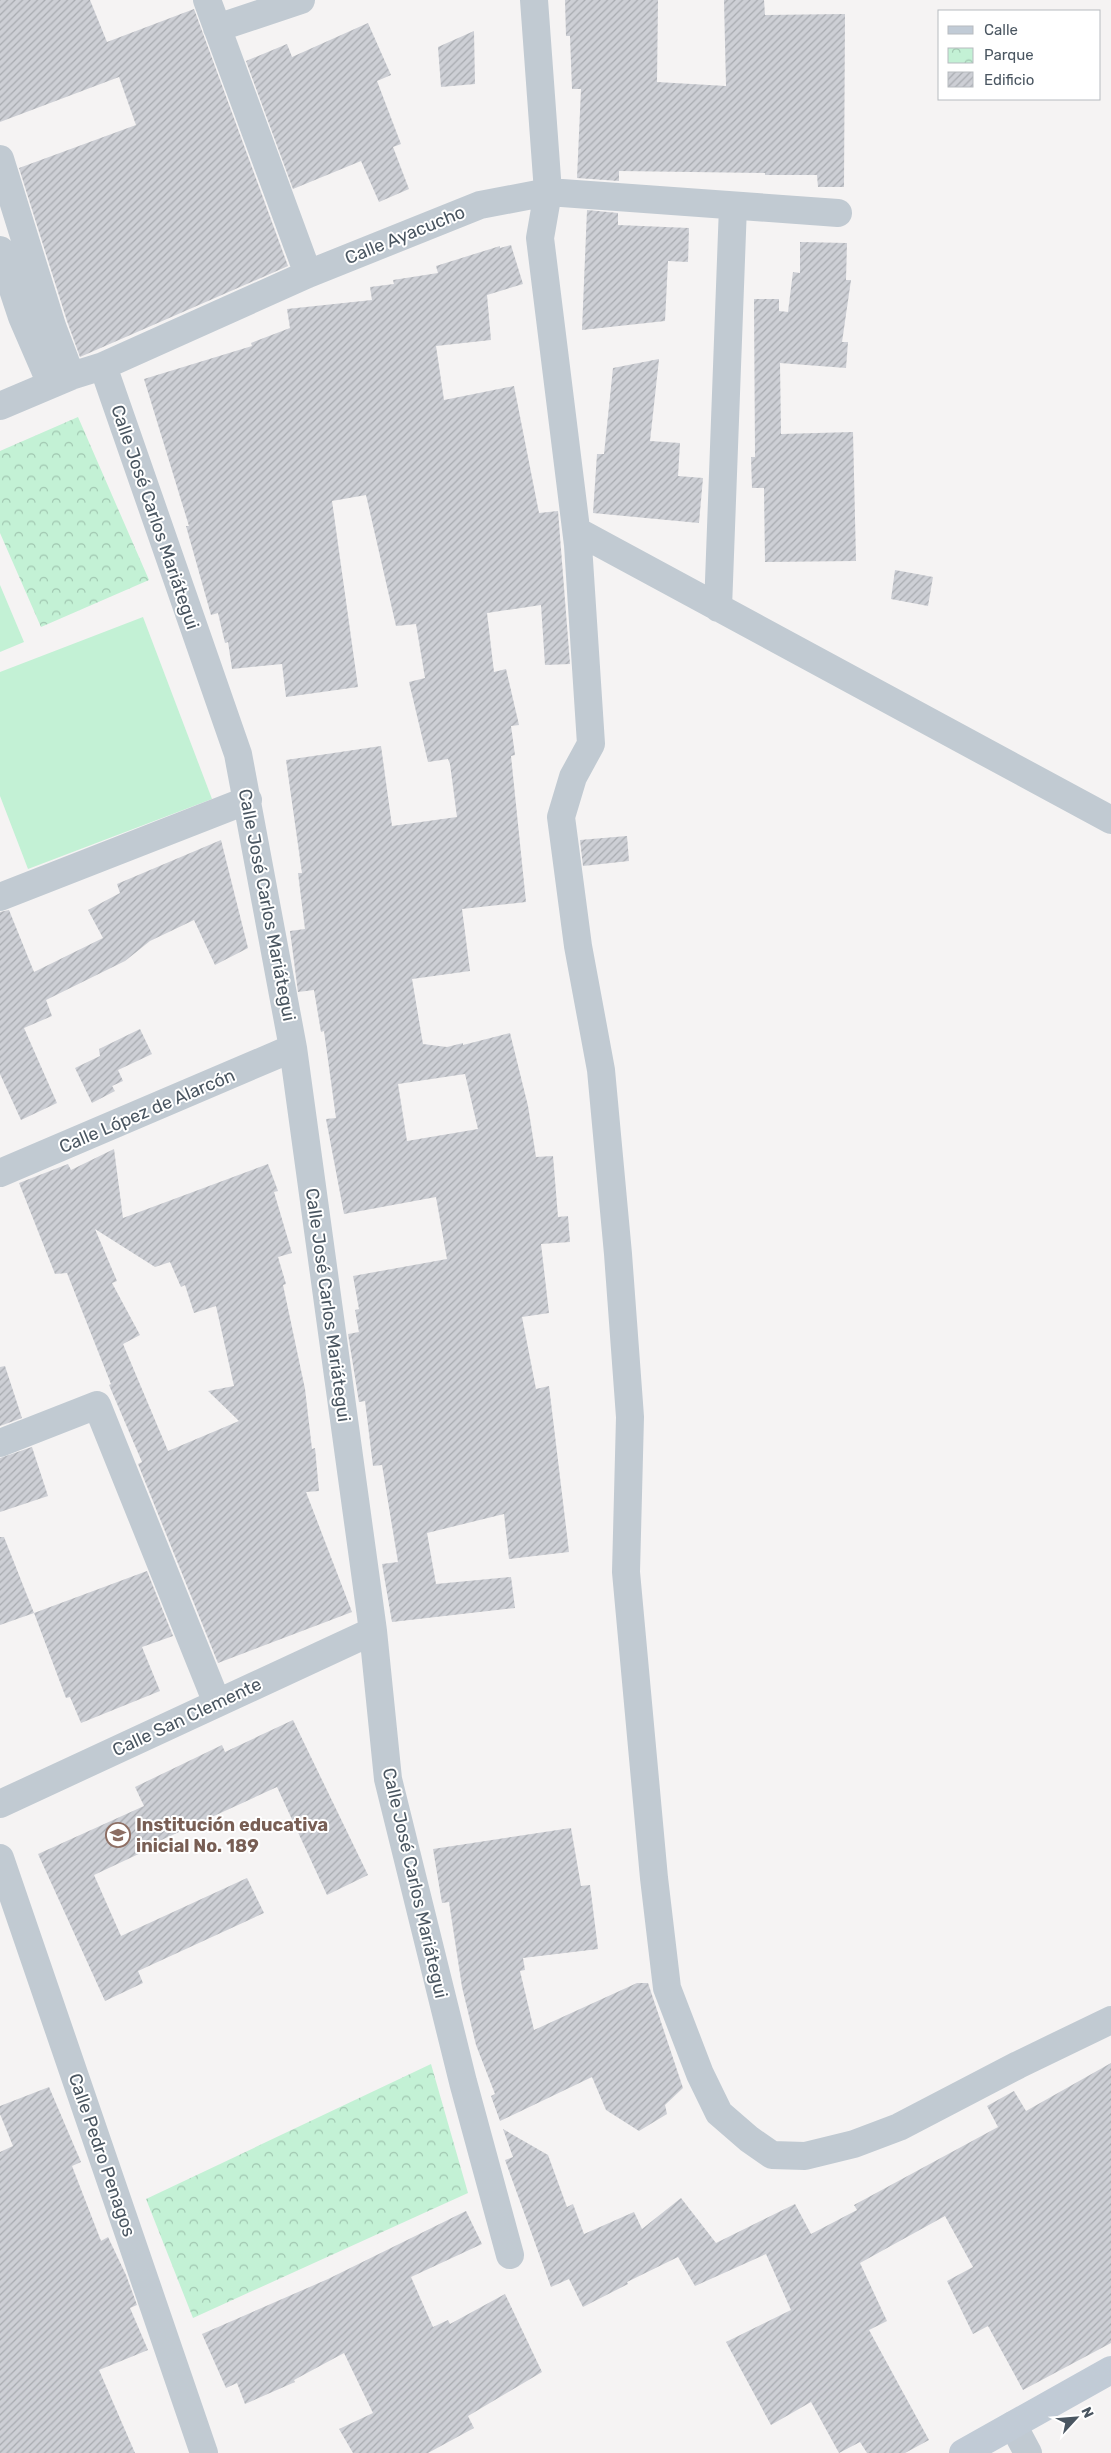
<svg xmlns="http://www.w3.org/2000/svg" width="1111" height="2453" viewBox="0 0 1111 2453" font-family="Rubik,sans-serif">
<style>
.green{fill:#c3f1d5}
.park{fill:url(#park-crowns)}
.building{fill:url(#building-hatch);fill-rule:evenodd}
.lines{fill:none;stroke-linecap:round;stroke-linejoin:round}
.street{stroke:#c1cad2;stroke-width:28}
.secondary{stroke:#c1cbd6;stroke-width:28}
.labels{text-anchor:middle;stroke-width:4;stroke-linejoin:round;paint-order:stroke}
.street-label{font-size:18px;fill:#4a5661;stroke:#fff}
.education-label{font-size:18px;font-weight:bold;fill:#785e54;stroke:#fff;text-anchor:start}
</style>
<defs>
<pattern id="park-crowns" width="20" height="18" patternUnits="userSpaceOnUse" patternTransform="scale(1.25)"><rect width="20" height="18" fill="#c3f1d5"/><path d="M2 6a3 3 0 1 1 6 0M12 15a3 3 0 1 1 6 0" fill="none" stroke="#a0c6b0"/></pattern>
<pattern id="building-hatch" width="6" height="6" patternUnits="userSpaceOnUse" patternTransform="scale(1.25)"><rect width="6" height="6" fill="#cdcfd5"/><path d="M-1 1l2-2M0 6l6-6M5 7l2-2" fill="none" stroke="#a8abb0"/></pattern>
</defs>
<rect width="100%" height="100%" fill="#f5f3f3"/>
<path class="green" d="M 0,585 L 24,642 L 0,652 Z
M 143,617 L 212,799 L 28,869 L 0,796 L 0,672 Z"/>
<path class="park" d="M 78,417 L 149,580 L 41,627 L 0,533 L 0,451 Z
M 431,2064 L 468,2193 L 193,2318 L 146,2199 Z"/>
<path class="building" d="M 0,0 L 90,0 L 107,42 L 194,9 L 288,266 L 80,357 L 67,321 L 19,168 L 136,125 L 119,77 L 0,122 Z
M 565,0 L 658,0 L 657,82 L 726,86 L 724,0 L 764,0 L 765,15 L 845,14 L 844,187 L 818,187 L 817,175 L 765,175 L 765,173 L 619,171 L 619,181 L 577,178 L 581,89 L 572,89 L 570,36 L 566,36 Z
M 368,23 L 391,75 L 377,81 L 401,144 L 393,147 L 409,189 L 379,202 L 361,161 L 293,189 L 246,61 L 287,44 L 292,57 Z
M 474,31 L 475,84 L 441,87 L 438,47 Z
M 587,210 L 618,213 L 618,225 L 689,228 L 688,262 L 668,261 L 665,321 L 582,330 Z
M 800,242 L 847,243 L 846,280 L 851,280 L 842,342 L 848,342 L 846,368 L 780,363 L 781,434 L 853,432 L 856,561 L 765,562 L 764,488 L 752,488 L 751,457 L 755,457 L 754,299 L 779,299 L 779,311 L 788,312 L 793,272 L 800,273 Z
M 511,245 L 523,284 L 487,295 L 491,340 L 436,346 L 444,400 L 514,386 L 539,513 L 558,511 L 570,664 L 545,665 L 541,605 L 487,613 L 494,672 L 506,669 L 519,725 L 511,726 L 515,755 L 511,756 L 526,902 L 462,909 L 470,971 L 412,979 L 423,1044 L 447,1047 L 463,1043 L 463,1045 L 510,1033 L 528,1106 L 536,1157 L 553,1156 L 558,1217 L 568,1216 L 570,1242 L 541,1244 L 549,1313 L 522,1317 L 536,1389 L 549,1386 L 569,1552 L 509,1559 L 504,1514 L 427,1533 L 436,1584 L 511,1577 L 515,1608 L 392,1622 L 382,1564 L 398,1562 L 382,1465 L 373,1466 L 365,1401 L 359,1402 L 348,1334 L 359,1332 L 355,1310 L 359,1309 L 353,1276 L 447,1259 L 436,1197 L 344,1214 L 326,1119 L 336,1118 L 324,1031 L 321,1032 L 314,990 L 298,992 L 290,931 L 305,929 L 298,873 L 302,873 L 286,760 L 381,746 L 392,826 L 457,817 L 450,764 L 448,759 L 428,762 L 409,682 L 425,678 L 416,624 L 396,626 L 366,495 L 332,501 L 358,687 L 286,697 L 282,664 L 232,669 L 228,642 L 225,643 L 218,613 L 211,615 L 186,526 L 189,526 L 144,379 L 252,346 L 251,343 L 290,328 L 287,309 L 372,300 L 370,287 L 394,284 L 393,280 L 438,273 L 436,266 L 500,246 L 500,248 ZM 465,1074 L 478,1129 L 407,1141 L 398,1084 Z
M 659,359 L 650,441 L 680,443 L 678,476 L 703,478 L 699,523 L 593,513 L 597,454 L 604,454 L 613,368 Z
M 895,570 L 933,577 L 928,606 L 891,599 Z
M 627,836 L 629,861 L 583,866 L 580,840 Z
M 221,840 L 248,948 L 215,965 L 194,920 L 150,941 L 125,961 L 46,1000 L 52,1016 L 24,1028 L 57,1103 L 21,1120 L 0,1074 L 0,912 L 9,910 L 34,972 L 103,938 L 88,910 L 120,893 L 117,884 Z
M 140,1029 L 152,1054 L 118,1070 L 123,1081 L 112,1086 L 115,1091 L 92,1103 L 75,1068 L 100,1056 L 99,1049 Z
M 114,1149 L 123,1218 L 268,1164 L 278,1191 L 274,1192 L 292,1253 L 278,1257 L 286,1284 L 283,1285 L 305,1389 L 312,1449 L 315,1448 L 319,1491 L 306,1492 L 352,1612 L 218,1663 L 138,1464 L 142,1462 L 109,1385 L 111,1384 L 67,1273 L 55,1274 L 19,1183 L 68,1164 L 71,1170 ZM 95,1229 L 155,1267 L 170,1262 L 181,1287 L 185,1285 L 194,1313 L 216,1306 L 234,1386 L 208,1391 L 239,1421 L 168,1451 L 123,1344 L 140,1335 L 112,1283 L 117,1281 Z
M 5,1366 L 22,1418 L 0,1426 L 0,1367 Z
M 32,1447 L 48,1496 L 0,1512 L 0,1458 Z
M 0,1537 L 4,1537 L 34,1613 L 0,1625 Z
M 147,1571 L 173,1636 L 142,1647 L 160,1691 L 81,1723 L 70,1697 L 66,1698 L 34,1613 Z
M 293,1720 L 368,1875 L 327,1895 L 277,1787 L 144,1848 L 145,1851 L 94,1875 L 121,1936 L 247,1878 L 264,1913 L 138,1971 L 143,1983 L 105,2001 L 38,1854 L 144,1806 L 135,1787 L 222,1745 L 225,1752 Z
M 571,1828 L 581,1886 L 590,1885 L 598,1949 L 523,1958 L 525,1970 L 520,1971 L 534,2030 L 637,1983 L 648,1983 L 683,2088 L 665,2105 L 667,2114 L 639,2131 L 606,2110 L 592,2077 L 500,2121 L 491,2096 L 495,2094 L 476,2045 L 462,1987 L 449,1902 L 442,1903 L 433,1849 Z
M 1111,2063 L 1111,2343 L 1023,2390 L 988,2326 L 973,2334 L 947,2281 L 973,2267 L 945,2216 L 860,2263 L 887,2321 L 869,2330 L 929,2440 L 905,2453 L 867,2453 L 860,2442 L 839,2453 L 811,2402 L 771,2425 L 726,2342 L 791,2310 L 766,2254 L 695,2286 L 678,2257 L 627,2282 L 628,2284 L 583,2307 L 569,2279 L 551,2287 L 505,2160 L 513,2157 L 503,2129 L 548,2155 L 567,2207 L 573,2204 L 584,2234 L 634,2212 L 642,2229 L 681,2198 L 716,2243 L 795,2204 L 811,2234 L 857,2210 L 854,2205 L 998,2127 L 987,2106 L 1014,2091 L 1026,2111 Z
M 49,2087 L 81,2162 L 72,2166 L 101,2241 L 108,2237 L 126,2275 L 137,2305 L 130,2308 L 148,2350 L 99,2370 L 135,2453 L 0,2453 L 0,2152 L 13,2146 L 0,2114 L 0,2106 Z
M 466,2211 L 482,2244 L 411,2277 L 433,2327 L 448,2320 L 450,2324 L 505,2294 L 542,2372 L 468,2416 L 474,2428 L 428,2453 L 353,2453 L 339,2429 L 373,2413 L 344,2353 L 294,2380 L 295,2382 L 245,2404 L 237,2383 L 226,2388 L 202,2334 L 328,2279 Z"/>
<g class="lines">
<path class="street" d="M 207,0 L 308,274
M 534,0 L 548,192 L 540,238 L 578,545 L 591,744 L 573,777 L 561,817 L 578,946 L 601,1070 L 618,1254 L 630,1417 L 626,1572 L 654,1878 L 667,1988 L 700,2074 L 719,2113 L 749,2139 L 772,2155 L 805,2156 L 854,2144 L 899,2127 L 1018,2065 L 1111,2020
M 217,28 L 301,0
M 0,159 L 52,326 L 71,376
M 0,250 L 22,317 L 51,384
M 103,366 L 238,754 L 293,1048 L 373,1631 L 388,1779 L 463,2082 L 510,2255
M 0,406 L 71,376 L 103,366 L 308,274 L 480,205 L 548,192 L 838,213
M 577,531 L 1111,820
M 718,608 L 733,206
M 0,897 L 248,800
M 0,1173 L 293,1048
M 0,1443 L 97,1405 L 217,1703
M 0,1804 L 373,1631
M 0,1858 L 204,2453
M 1013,2425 L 1028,2453"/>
<path class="secondary" d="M 963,2453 L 1111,2370"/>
</g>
<defs>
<symbol id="school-ring" viewBox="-11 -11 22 22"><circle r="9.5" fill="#fff" stroke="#8d6e63" stroke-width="1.5"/><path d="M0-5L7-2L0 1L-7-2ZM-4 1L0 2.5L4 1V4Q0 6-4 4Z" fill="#8d6e63"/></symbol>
</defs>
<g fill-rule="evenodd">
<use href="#school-ring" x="104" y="1821" width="28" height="28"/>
</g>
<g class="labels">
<g class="street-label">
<text transform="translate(405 235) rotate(-22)" y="6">Calle Ayacucho</text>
<text transform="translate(155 517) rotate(71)" y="6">Calle José Carlos Mariátegui</text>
<text transform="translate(267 905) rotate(79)" y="6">Calle José Carlos Mariátegui</text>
<text transform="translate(147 1111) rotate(-23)" y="6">Calle López de Alarcón</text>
<text transform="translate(328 1305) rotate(82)" y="6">Calle José Carlos Mariátegui</text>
<text transform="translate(187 1717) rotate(-25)" y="6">Calle San Clemente</text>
<text transform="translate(415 1883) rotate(77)" y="6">Calle José Carlos Mariátegui</text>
<text transform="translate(102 2155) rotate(71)" y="6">Calle Pedro Penagos</text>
</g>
<g class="education-label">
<text x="136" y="1831">Institución educativa<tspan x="136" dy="21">inicial No. 189</tspan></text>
</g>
</g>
<rect x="938" y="10" width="162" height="90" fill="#ffffff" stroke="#b7bbc0"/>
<rect x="948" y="26" width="25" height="8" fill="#c1cbd6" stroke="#b7bbc0"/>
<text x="984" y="35" font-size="15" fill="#4a5661">Calle</text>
<rect x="948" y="48" width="25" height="15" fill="url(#park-crowns)" stroke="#b7bbc0"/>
<text x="984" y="60" font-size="15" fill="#4a5661">Parque</text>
<rect x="948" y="72" width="25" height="15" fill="url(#building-hatch)" stroke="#b7bbc0"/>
<text x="984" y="85" font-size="15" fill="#4a5661">Edificio</text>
<g transform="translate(1076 2418) rotate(64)" stroke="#ffffff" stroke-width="4" paint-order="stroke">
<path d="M0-4L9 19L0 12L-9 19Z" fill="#4a5661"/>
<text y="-8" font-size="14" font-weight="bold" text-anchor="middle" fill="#4a5661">N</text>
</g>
</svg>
